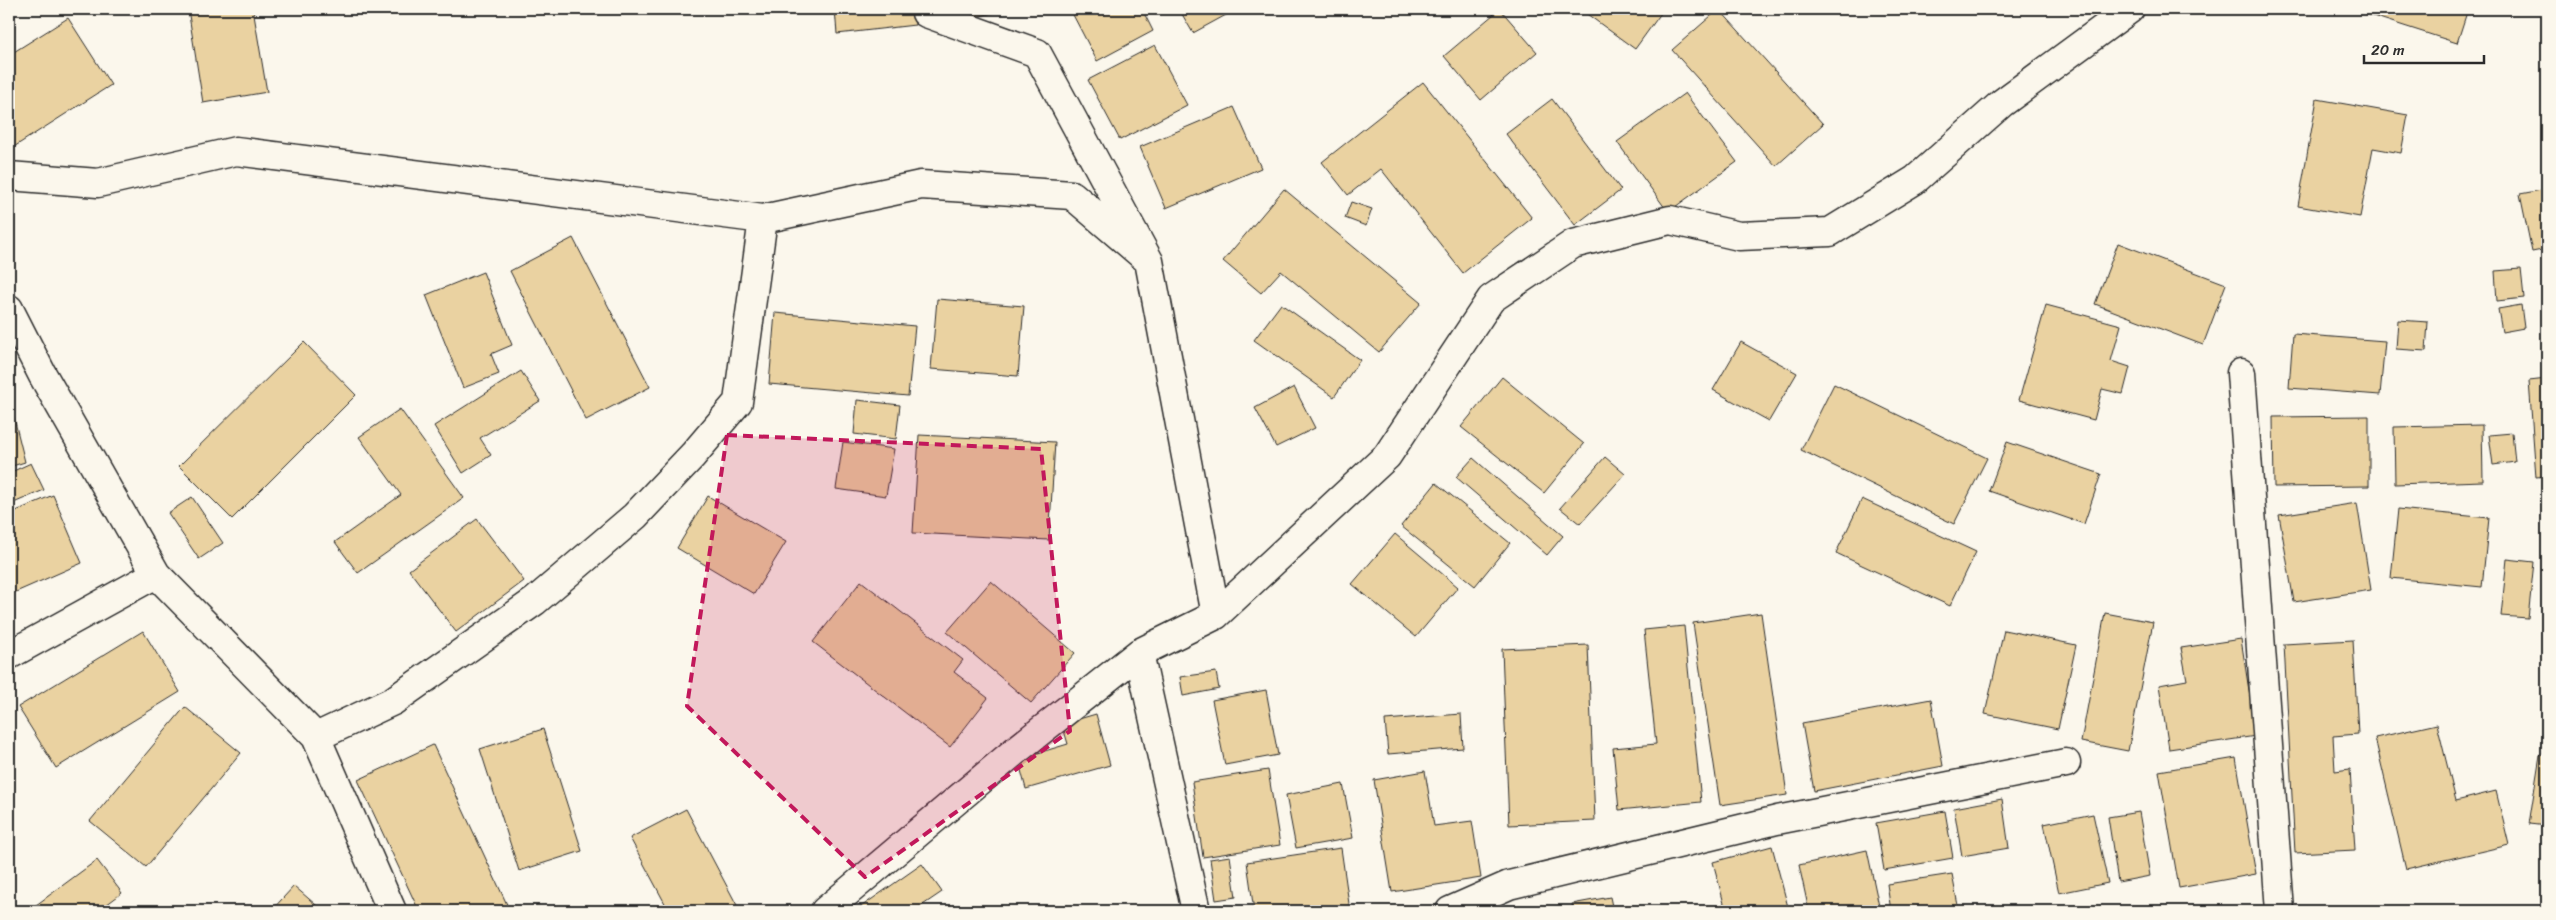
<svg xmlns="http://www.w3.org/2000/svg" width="2556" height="920" viewBox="0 0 2556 920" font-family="Sriracha,sans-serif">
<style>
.building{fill:#ead2a1;stroke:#2b2b2b}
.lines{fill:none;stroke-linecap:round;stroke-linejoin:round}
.minor-casing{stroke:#2b2b2b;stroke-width:31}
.minor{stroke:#fbf7ec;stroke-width:28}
.marked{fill:#c2185b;fill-opacity:0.2;stroke:#c2185b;stroke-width:4;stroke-dasharray:10 6;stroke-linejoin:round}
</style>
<rect width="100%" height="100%" fill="#fbf7ec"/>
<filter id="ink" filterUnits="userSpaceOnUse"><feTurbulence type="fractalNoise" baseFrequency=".02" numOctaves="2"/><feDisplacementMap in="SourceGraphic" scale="10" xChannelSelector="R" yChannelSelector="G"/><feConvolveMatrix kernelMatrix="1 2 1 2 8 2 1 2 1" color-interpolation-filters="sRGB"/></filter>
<g filter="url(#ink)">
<path class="building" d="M 188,9 L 253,9 L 267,92 L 203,103 Z
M 835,9 L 914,9 L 915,25 L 837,34 Z
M 969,9 L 1009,9 L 972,18 Z
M 1070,9 L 1142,9 L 1153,31 L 1097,61 Z
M 1179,9 L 1237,9 L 1193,33 Z
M 1500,9 L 1537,52 L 1481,100 L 1444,56 Z
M 1580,9 L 1664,9 L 1635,49 Z
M 1719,9 L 1823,124 L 1776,166 L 1672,50 Z
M 2351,9 L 2468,9 L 2457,43 Z
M 68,18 L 111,85 L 9,150 L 9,55 Z
M 1155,45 L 1187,105 L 1120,140 L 1088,80 Z
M 1423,82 L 1532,218 L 1463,273 L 1381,169 L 1348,195 L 1322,162 Z
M 1685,93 L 1737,162 L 1668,212 L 1617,142 Z
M 1552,99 L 1621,190 L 1575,225 L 1506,134 Z
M 2317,99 L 2408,115 L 2401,153 L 2373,148 L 2360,217 L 2298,206 Z
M 1234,107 L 1261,168 L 1166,208 L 1140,147 Z
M 1284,189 L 1421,303 L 1379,352 L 1281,271 L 1261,293 L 1223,261 Z
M 2547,189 L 2547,249 L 2532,252 L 2520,194 Z
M 1351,202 L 1372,209 L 1366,226 L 1345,218 Z
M 573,238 L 650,387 L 586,420 L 510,271 Z
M 2118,243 L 2226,284 L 2203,345 L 2095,304 Z
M 2521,269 L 2524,298 L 2497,301 L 2495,271 Z
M 483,272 L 512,345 L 491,354 L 499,374 L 463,388 L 426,295 Z
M 937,299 L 1024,306 L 1018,376 L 931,369 Z
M 1281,304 L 1360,360 L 1334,397 L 1254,340 Z
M 2046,305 L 2121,325 L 2111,361 L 2130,367 L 2123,394 L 2102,389 L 2094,420 L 2019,400 Z
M 2521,305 L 2524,328 L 2502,332 L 2498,309 Z
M 775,313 L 915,326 L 908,396 L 769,384 Z
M 2398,320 L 2428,322 L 2426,351 L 2396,349 Z
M 2293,334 L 2385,341 L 2380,395 L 2289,388 Z
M 304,342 L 356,395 L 232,519 L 179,466 Z
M 1741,342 L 1797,373 L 1769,421 L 1713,390 Z
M 521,371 L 540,401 L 480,438 L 491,455 L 463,473 L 434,426 Z
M 1502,377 L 1584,444 L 1544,493 L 1461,427 Z
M 2547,379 L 2547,476 L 2536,477 L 2529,381 Z
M 1834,384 L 1987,458 L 1954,524 L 1801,450 Z
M 1294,387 L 1315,428 L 1276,447 L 1255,408 Z
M 9,398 L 25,462 L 9,467 Z
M 857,400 L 900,405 L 896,439 L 854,434 Z
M 400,409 L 464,498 L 358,573 L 335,542 L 401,495 L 359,437 Z
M 2369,416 L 2369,486 L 2274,487 L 2273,417 Z
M 2482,425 L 2483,481 L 2395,484 L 2394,427 Z
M 2512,433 L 2515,462 L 2493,465 L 2489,435 Z
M 919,435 L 1055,442 L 1049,540 L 913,533 Z
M 843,442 L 894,449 L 886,496 L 836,489 Z
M 2007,442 L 2101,474 L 2084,524 L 1989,491 Z
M 1605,457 L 1625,474 L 1580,524 L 1560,508 Z
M 1473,458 L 1563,536 L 1547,555 L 1456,477 Z
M 31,463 L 44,490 L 9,505 L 9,473 Z
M 1436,483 L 1510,543 L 1475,586 L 1401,526 Z
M 53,495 L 82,563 L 9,595 L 9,514 Z
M 708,496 L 786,542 L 754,594 L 677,548 Z
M 192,497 L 223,543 L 199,559 L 168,513 Z
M 1862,499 L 1976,552 L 1950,606 L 1836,553 Z
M 2357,503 L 2371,590 L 2294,602 L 2279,515 Z
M 2398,509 L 2489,518 L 2482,587 L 2391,578 Z
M 477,519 L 524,581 L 456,632 L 409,570 Z
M 1395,534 L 1458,587 L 1416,637 L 1352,584 Z
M 2507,559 L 2534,562 L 2528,618 L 2501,616 Z
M 861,581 L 963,660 L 954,672 L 988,698 L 950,747 L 813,642 Z
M 991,581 L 1075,653 L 1031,703 L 947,632 Z
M 1761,613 L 1787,795 L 1720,805 L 1693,623 Z
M 2105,613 L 2153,622 L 2128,751 L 2081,742 Z
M 1684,626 L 1701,802 L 1619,810 L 1613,748 L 1656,744 L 1644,630 Z
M 2004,630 L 2076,645 L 2058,729 L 1985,714 Z
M 143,631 L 180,692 L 56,768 L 18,707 Z
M 2241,639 L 2256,736 L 2169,749 L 2159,685 L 2187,680 L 2181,648 Z
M 2353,640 L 2358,734 L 2333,736 L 2335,771 L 2350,769 L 2355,850 L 2295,853 L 2284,644 Z
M 1588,645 L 1595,821 L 1509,825 L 1502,649 Z
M 1216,672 L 1219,689 L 1183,696 L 1180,677 Z
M 1266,690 L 1278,755 L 1225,765 L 1212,700 Z
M 1931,699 L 1943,766 L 1814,791 L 1802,723 Z
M 185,707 L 241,753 L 146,867 L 90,821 Z
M 1096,714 L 1110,765 L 1026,789 L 1018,759 L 1068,744 L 1062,724 Z
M 1461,714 L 1463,748 L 1388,754 L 1385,720 Z
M 2437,724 L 2456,801 L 2496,791 L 2509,845 L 2406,869 L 2375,738 Z
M 543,729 L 582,851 L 519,871 L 480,749 Z
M 433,745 L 510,911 L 419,911 L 358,780 Z
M 2540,755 L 2547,756 L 2547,826 L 2529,824 Z
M 2236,758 L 2256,874 L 2179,888 L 2159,771 Z
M 1268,770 L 1280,845 L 1203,857 L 1192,782 Z
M 1425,771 L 1434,826 L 1472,821 L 1481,878 L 1392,892 L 1374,780 Z
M 1343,784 L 1353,838 L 1296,848 L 1286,795 Z
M 2002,799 L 2009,848 L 1962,856 L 1954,808 Z
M 686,809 L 740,911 L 669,911 L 630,838 Z
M 1945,811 L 1953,858 L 1884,870 L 1876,823 Z
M 2139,812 L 2150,876 L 2118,882 L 2108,817 Z
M 2093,814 L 2108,883 L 2059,893 L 2044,824 Z
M 1772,846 L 1789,911 L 1726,911 L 1713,862 Z
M 1341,848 L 1350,911 L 1254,911 L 1247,862 Z
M 1867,850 L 1880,911 L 1809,911 L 1799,865 Z
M 1230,856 L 1236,897 L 1216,900 L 1210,859 Z
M 97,860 L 122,893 L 98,911 L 28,911 Z
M 922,864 L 942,892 L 914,911 L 855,911 Z
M 1952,874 L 1959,911 L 1891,911 L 1887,884 Z
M 294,886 L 323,911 L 271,911 Z
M 1610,897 L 1613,911 L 1573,911 L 1572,904 Z"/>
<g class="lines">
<defs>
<path id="minor" d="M 926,9 L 926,13 L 1037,53 L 1149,261 L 1216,615
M 9,176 L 98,183 L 236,151 L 763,219 L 921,185 L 1072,195 L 1149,261
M 9,309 L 42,374 L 156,574 L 316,737 L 392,911
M 2241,373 L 2280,911
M 1139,653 L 1196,911
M 9,655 L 156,574
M 316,737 L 393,701 L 535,601 L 635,516 L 693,455 L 738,402 L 763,219
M 825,911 L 1014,752 L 1139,653 L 1216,615 L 1387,456 L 1491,299 L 1573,244 L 1670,220 L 1739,236 L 1830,232 L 1915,180 L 2002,103 L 2130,9
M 1450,911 L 1509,885 L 1777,820 L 2066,763"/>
</defs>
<use href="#minor" class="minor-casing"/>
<use href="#minor" class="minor"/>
</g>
</g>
<path class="marked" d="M 727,435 L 1041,449 L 1070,731 L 865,877 L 687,706 Z"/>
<rect width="2556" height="920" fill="none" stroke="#fbf7ec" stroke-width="30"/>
<rect x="15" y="15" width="2526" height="890" fill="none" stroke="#2b2b2b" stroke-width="2" filter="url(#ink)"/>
<path d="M2364 55v8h120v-8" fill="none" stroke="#2b2b2b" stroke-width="2.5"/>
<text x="2371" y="55" font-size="15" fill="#2b2b2b" stroke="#fbf7ec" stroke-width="4" paint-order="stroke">20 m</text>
</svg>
